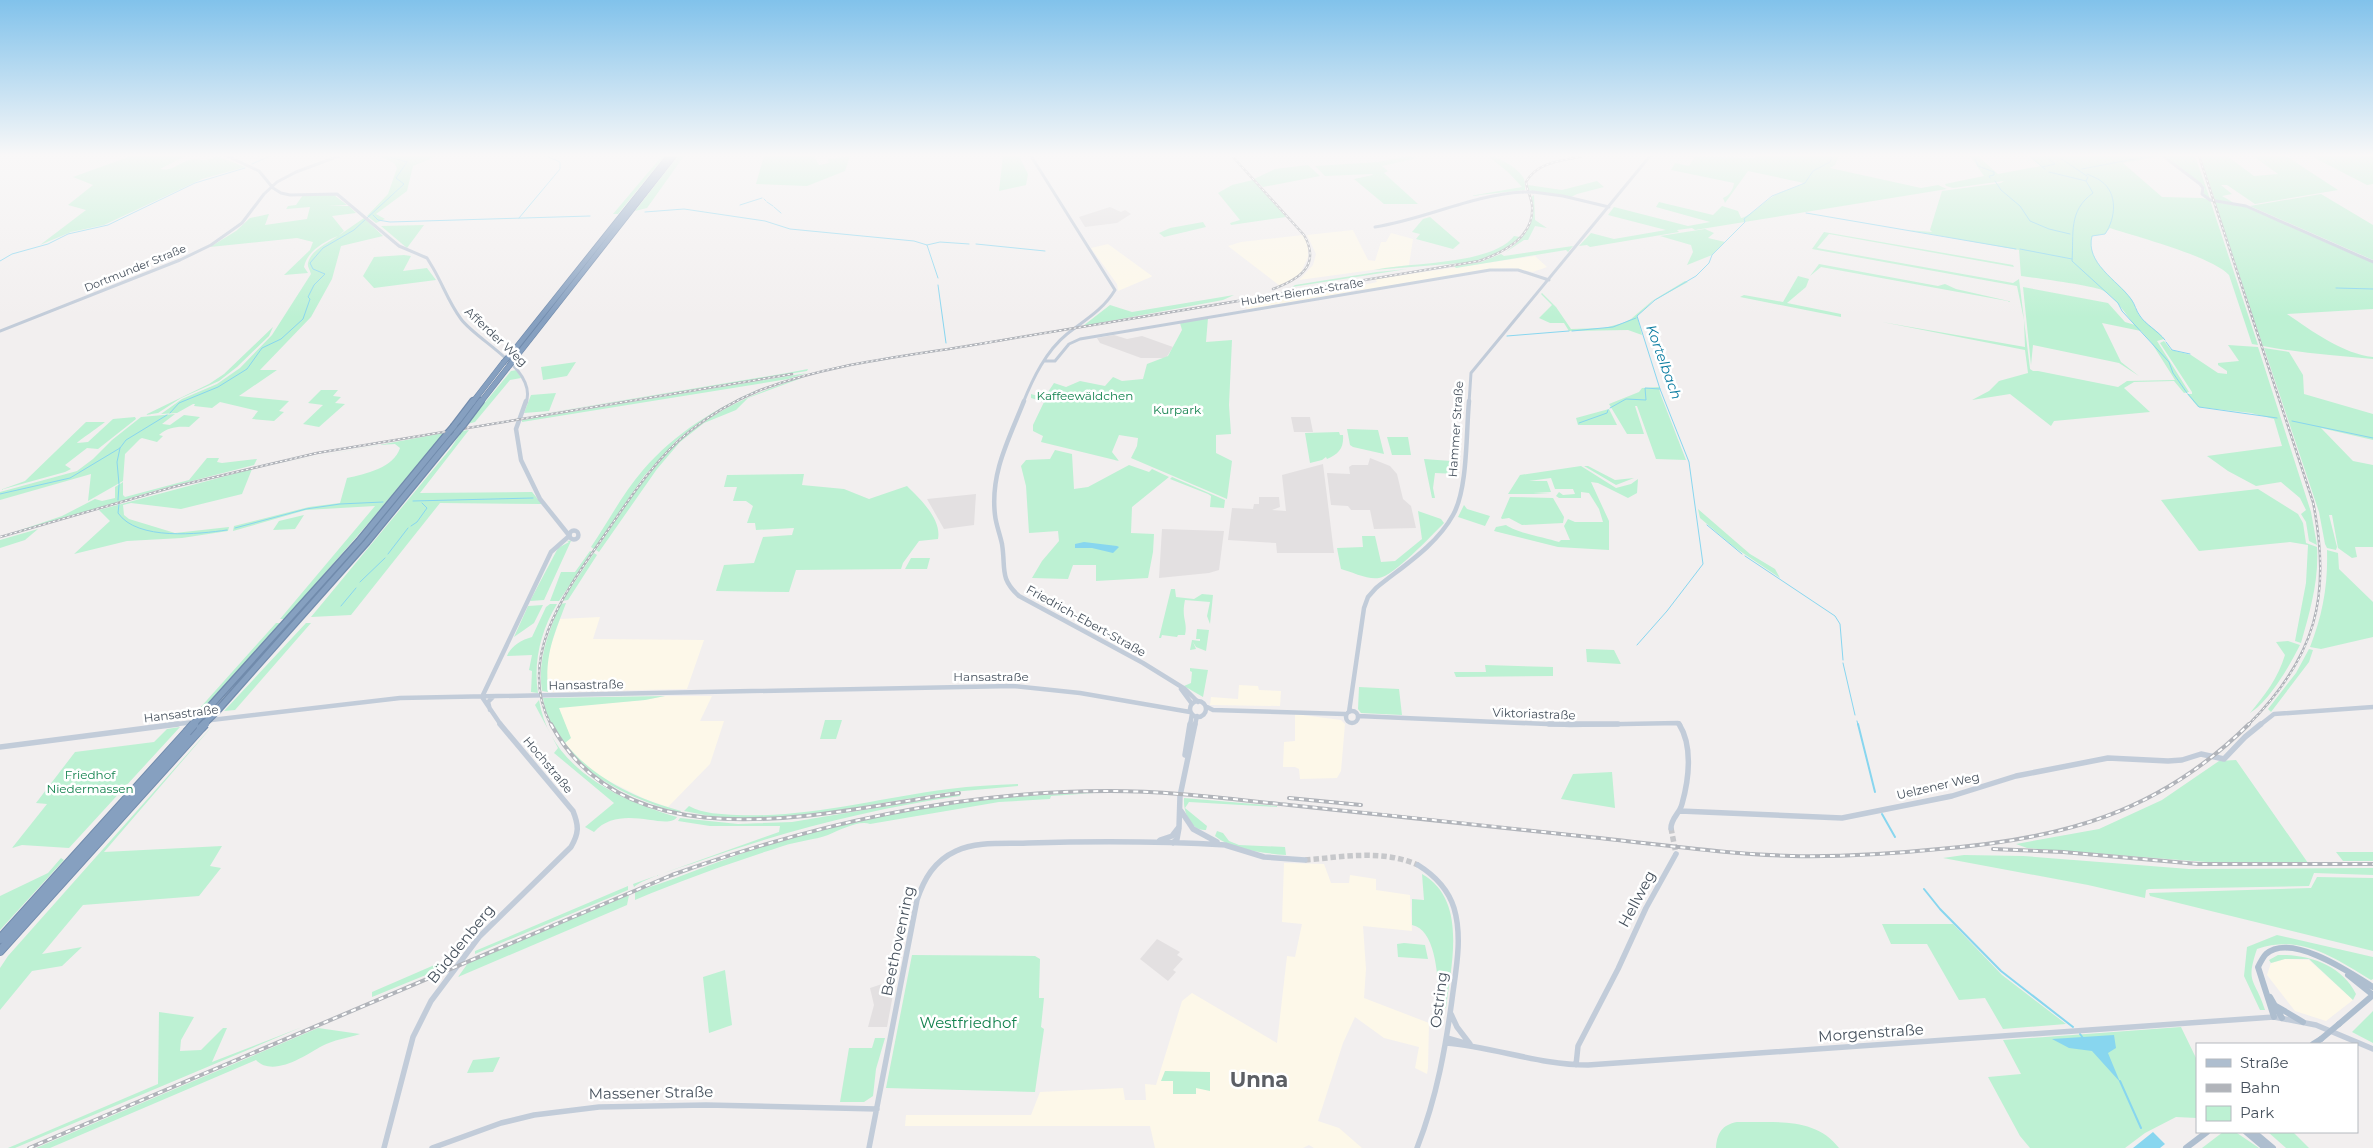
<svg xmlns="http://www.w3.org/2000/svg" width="2373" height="1148" viewBox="0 0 2373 1148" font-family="Montserrat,sans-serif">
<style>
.commercial{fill:#fdf8e9}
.education{fill:#e3e0e1}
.green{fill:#bdf1d3}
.water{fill:#88d6ef}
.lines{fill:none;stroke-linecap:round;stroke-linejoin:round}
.stream-far1{stroke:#88d6ef;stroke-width:1}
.stream{stroke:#88d6ef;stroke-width:2}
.secondary-tunnel{stroke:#c7c8cb;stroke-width:5.5;stroke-dasharray:5.5 3;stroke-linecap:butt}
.highway-far2-casing{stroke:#718bac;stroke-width:6}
.highway-far1-casing{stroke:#718bac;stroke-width:8}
.highway-casing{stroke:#718bac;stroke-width:10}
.secondary-far2{stroke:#c2ccd9;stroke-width:3}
.secondary-far1{stroke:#c2ccd9;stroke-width:4.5}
.secondary{stroke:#c2ccd9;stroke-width:5.5}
.primary{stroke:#aebecf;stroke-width:6}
.highway-far2{stroke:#86a0c0;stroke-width:4.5}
.highway-far1{stroke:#86a0c0;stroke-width:5.5}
.highway{stroke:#86a0c0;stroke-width:8}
.rail-far1-casing{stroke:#b1b4ba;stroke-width:2.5}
.rail-casing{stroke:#b1b4ba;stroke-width:4}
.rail-far1{stroke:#fff;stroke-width:1;stroke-dasharray:2.5;stroke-linecap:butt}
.rail{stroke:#fff;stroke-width:2;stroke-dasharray:5;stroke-linecap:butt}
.highway-bridge-far2-casing{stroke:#718bac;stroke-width:6;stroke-linecap:butt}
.highway-bridge-far1-casing{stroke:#718bac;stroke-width:8;stroke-linecap:butt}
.highway-bridge-casing{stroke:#718bac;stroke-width:10;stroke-linecap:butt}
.secondary-bridge{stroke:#c2ccd9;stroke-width:3}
.primary-bridge{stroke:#aebecf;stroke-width:6}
.highway-bridge-far2{stroke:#86a0c0;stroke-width:4.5}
.highway-bridge-far1{stroke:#86a0c0;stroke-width:5.5}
.highway-bridge{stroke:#86a0c0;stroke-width:8}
.labels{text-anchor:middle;stroke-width:5;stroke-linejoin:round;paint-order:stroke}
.far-street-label{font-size:11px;fill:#47525e;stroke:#fff}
.street-label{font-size:12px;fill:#47525e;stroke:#fff}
.park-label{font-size:12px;fill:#14834f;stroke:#fff}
.water-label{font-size:14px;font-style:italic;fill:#087ba0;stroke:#fff}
.near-street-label{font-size:15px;fill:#47525e;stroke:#fff}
.near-park-label{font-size:15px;fill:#14834f;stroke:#fff}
.near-district-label{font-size:21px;font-weight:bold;fill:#5c5f65;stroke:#fff}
</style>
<rect width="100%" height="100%" fill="#f2efef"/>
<path class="commercial" d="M 1353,230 L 1368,260 L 1375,261 L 1381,242 L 1386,242 L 1391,233 L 1413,239 L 1409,265 L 1299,280 L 1313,265 L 1316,254 L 1307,235 Z
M 1303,235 L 1310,248 L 1308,248 L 1308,257 L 1302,270 L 1303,271 L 1290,282 L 1280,286 L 1228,246 L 1241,242 Z
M 1108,244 L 1152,276 L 1151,277 L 1118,291 L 1117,284 L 1091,248 Z
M 1535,256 L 1547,267 L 1533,272 L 1511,268 L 1494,269 L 1358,291 L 1355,287 L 1377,282 L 1375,279 Z
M 1345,284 L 1351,292 L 1247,309 L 1244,303 L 1278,298 L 1276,295 Z
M 600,617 L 593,639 L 704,640 L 687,689 L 548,692 L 546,668 L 550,648 L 560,619 Z
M 1239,685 L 1258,686 L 1259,690 L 1281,691 L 1280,706 L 1210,705 L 1211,697 L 1238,699 Z
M 665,696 L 712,696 L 700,721 L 724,721 L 710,764 L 668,807 L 645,799 L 595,774 L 584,765 L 565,743 L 559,707 L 645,700 Z
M 1295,714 L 1341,720 L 1345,724 L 1341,771 L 1337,778 L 1300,779 L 1299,769 L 1295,767 L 1283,767 L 1284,742 L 1295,741 Z
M 1284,863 L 1324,864 L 1331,883 L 1349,883 L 1350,875 L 1376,879 L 1376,890 L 1410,895 L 1412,931 L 1363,926 L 1366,969 L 1364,998 L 1429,1023 L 1428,1068 L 1427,1074 L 1415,1068 L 1419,1047 L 1384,1038 L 1355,1017 L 1343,1043 L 1318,1121 L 1339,1128 L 1362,1148 L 1314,1148 L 1309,1145 L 1303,1148 L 1155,1148 L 1150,1126 L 905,1126 L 906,1115 L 1031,1115 L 1040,1092 L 1123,1088 L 1125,1100 L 1146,1100 L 1145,1084 L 1156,1085 L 1182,1001 L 1192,993 L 1277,1043 L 1287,956 L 1295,957 L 1302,924 L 1282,922 Z
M 2285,959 L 2309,960 L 2353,1000 L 2326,1021 L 2295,1011 L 2267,975 L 2271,963 Z"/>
<path class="education" d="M 1110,207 L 1121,212 L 1125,210 L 1131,214 L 1117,223 L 1085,227 L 1079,217 Z
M 1114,335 L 1127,339 L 1142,336 L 1173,347 L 1166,358 L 1141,358 L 1100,343 L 1097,338 Z
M 1291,417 L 1310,417 L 1313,432 L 1294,432 Z
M 1370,458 L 1390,466 L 1397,474 L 1403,499 L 1411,506 L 1416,528 L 1374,529 L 1370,510 L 1351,510 L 1348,506 L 1331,505 L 1327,473 L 1350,474 L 1349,467 L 1352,465 L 1368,465 Z
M 1323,464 L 1334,553 L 1277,553 L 1276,543 L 1228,540 L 1232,508 L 1253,509 L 1254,504 L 1259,504 L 1259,497 L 1279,497 L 1280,507 L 1272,510 L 1286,511 L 1282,475 Z
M 976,494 L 974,525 L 944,529 L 927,499 Z
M 1162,529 L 1224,531 L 1219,570 L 1209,573 L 1159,578 Z
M 1157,939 L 1180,952 L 1177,955 L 1183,959 L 1173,970 L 1176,972 L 1168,981 L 1140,959 Z
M 885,983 L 891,984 L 894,989 L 887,1027 L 868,1027 L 874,1005 L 870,988 Z"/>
<path class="green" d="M 131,156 L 185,156 L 160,169 C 172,172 178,163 190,160 C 202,157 201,164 217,156 L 245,167 L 202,179 L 104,225 L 71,232 L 40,245 L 86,210 L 68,205 L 93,185 L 73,177 Z
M 379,156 L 437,156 L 413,166 L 407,191 L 376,214 L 385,219 L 376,223 L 367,216 L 388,194 L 397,168 L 394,163 Z
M 662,156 L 665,156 L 618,214 L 613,214 Z
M 678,156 L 684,156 L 647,208 L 635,211 Z
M 764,156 L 814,156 L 819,165 L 829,163 L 828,159 L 850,156 L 845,171 L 807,186 L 756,184 Z
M 1003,156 L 1019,156 L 1028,174 L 1026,185 L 999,191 Z
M 1408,156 L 1417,158 L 1382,166 L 1388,171 L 1384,173 L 1418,204 L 1384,204 L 1354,179 L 1373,175 L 1372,174 L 1325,176 L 1315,166 L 1378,162 Z
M 1488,156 C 1498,156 1520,169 1524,179 C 1525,182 1525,187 1525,190 L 1470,196 L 1522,187 L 1508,172 Z
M 1686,156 L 1754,158 L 1755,156 L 1839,156 L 1835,165 L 1830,168 L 1921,188 L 1938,185 L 1947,189 L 1695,230 L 1692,228 L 1677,230 L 1679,232 L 1590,247 L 1587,245 L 1579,246 L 1591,233 L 1614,239 L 1666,230 L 1608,215 L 1614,207 L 1688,226 L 1710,222 L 1656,207 L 1659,202 L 1713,215 L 1722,206 L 1738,211 L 1741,218 C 1749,217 1763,203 1771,198 C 1779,191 1794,189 1804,183 L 1748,171 L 1725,203 L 1723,198 C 1730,195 1733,190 1734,183 L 1671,170 L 1675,163 L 1689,166 L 1694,158 Z
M 1970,156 L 1978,156 L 1998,174 L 2041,166 L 2029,156 L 2161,156 L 2123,163 L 2162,197 L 2202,198 L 2210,200 L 2258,345 L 2252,344 L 2229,275 C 2211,256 2137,237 2110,228 L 2105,234 L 2092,236 C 2086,265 2119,280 2132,300 C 2135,306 2137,313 2141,318 C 2149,326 2157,330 2164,339 L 2157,341 L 2189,392 L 2184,393 L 2174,381 L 2134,382 L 2124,388 L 2150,412 L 2054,421 L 2051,426 L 2010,394 L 1972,400 L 1989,391 L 1999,381 L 2028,373 L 2025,350 L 1882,322 L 2025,347 L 2024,320 L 2017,286 L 1812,249 L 1824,232 L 2013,265 L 2014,267 L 1829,234 L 1817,248 L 2013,283 L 2019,279 L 2030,369 L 2033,371 L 2038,371 L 2118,387 L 2127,381 L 2175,380 L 2151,342 L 2141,331 L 2102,323 L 2121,362 L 2139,376 L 2119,363 L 2033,345 L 2031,365 L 2023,287 L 2108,303 L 2125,322 L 2135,325 C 2125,314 2117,299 2104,291 C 2097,286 2035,278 2021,276 L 2019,250 L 1907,230 L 1932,232 L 1930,230 L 1942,191 L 2001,183 L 2004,181 L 1953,188 L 1946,186 L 1945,184 L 1984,176 Z
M 2164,156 L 2195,156 L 2210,199 L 2203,193 L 2205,189 L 2203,185 Z
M 2200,156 L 2227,156 L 2254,176 L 2278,174 L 2253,156 L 2286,156 L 2338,190 L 2255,204 L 2227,185 L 2221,185 L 2232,194 L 2222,196 L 2234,203 L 2215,200 Z
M 2311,156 L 2373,156 L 2373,184 L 2367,185 Z
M 1308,165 L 1320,176 L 1263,187 L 1254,179 L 1275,169 Z
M 1253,180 L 1286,217 L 1231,225 L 1230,223 L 1240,220 L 1218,193 L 1232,185 Z
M 1597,181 L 1604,187 L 1577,194 L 1571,197 L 1533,192 L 1528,189 L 1528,185 L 1562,190 Z
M 2321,194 L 2373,225 L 2373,260 L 2250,206 Z
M 303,195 L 334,195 L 347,205 L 329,206 L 349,206 L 356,213 L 332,216 L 344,231 L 338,236 L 364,218 L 383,236 L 341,246 L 332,279 L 311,317 L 260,370 L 277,370 L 239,396 L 289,401 L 279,411 L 284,412 L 274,421 L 252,419 L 258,411 L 220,402 L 212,408 L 194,406 L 195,404 L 193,404 L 177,413 L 161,414 L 182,399 L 217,384 L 240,368 L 272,335 L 311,274 C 310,270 307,267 308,263 C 311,250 328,243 338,236 C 325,241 307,251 304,267 L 308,273 L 284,275 L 310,250 L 313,242 L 297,238 L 210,247 L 236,231 L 250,218 L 269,214 L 265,225 L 307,219 L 310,207 L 286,209 L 288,206 L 296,205 Z
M 1534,195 L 1535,220 L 1547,228 L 1535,226 L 1528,240 L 1524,240 L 1506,252 C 1525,237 1537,222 1531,197 Z
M 2215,202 L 2246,207 L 2373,263 L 2373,309 L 2287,314 C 2312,331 2343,354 2373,357 L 2373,359 C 2337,356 2300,353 2263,346 Z
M 1430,217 L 1460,243 L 1453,249 L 1416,239 L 1420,234 L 1412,232 L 1423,219 Z
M 1203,222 L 1206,227 L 1164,237 L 1159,233 L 1170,228 Z
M 424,225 L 407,248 L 381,226 Z
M 1705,229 L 1714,233 L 1708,238 L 1725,242 L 1712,255 L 1687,265 L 1693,252 L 1691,245 L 1660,236 Z
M 1514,236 L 1520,237 L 1503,251 L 1473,262 L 1374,270 C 1411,262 1492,265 1514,236 Z
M 1573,246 L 1568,252 L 1566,250 L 1456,268 L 1454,266 L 1481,262 L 1501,254 L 1504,256 Z
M 404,255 L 411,256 L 403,271 L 427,268 L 436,280 L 374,288 L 363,276 L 374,257 Z
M 1819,264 L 1938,286 L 1945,284 L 1956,289 L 2013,302 L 1821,267 L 1810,276 Z
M 1407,269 L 1292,287 L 1295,285 L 1377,272 Z
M 1798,276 L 1809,279 L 1806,287 L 1787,303 L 1841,314 L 1841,317 L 1740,297 L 1744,295 L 1783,302 Z
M 1685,281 L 1688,282 L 1653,301 L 1637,316 L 1642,335 L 1628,330 L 1569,331 L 1564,323 L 1550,323 L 1539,318 L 1552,305 L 1541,294 L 1542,293 L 1556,307 L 1571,329 L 1604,328 L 1623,323 L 1631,319 L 1652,301 Z
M 1234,295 L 1223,300 L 1083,326 L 1110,305 L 1132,312 Z
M 1208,318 L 1206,342 L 1232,340 L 1229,405 L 1231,434 L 1216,435 L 1216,453 L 1232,461 L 1227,499 L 1131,458 L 1137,446 L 1138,438 L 1119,435 L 1112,452 L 1119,461 L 1041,442 L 1043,436 L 1033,431 L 1033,425 L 1044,402 L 1031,398 L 1031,394 L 1044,398 L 1054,383 L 1066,387 L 1080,381 L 1105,386 L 1113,377 L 1122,381 L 1143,379 L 1147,364 L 1168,356 L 1182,330 L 1180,323 Z
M 273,327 L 269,336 L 237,367 L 219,381 L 181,398 L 158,413 L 145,415 L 209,384 L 224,374 Z
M 2164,341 L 2171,350 L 2191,355 L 2218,373 L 2227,374 L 2227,371 L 2218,365 L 2218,363 L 2239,361 L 2228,345 L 2258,347 L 2311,512 L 2317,545 L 2309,541 L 2306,522 L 2301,514 L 2306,510 L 2300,498 L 2281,482 L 2256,486 L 2228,471 L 2207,456 L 2282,446 L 2274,419 L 2251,413 L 2198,407 L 2187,394 L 2192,394 L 2192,392 L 2160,343 Z
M 2264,348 L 2289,352 L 2303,375 L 2304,394 L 2373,414 L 2373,440 L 2321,428 L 2353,461 L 2373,465 L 2373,547 L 2355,547 L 2357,557 L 2352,558 L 2338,548 L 2332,515 L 2329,515 L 2337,547 L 2336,550 L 2327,548 L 2325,544 L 2319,512 Z
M 576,362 L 567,376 L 543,380 L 541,367 Z
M 808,369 L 807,371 L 523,417 L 787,373 Z
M 517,370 L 521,378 L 510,380 L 475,422 L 467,424 L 511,371 Z
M 807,373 L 788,379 L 522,422 L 522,420 Z
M 807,376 L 748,398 L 736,410 L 704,423 L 680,442 L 657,469 L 599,552 L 596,550 C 616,521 635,489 658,462 C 696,418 752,392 807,376 Z
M 1659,387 L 1660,393 L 1686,460 L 1656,459 L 1637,406 L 1635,406 L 1644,434 L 1627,434 L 1609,404 L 1639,392 L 1642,388 Z
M 762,388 L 707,417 L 677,440 L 644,476 L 594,549 L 591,547 C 608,522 623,493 643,470 C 676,432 716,408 762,388 Z
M 321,390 L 338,390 L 333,396 L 341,397 L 335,403 L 345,404 L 319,427 L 303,424 L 323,405 L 308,403 Z
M 556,393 L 549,411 L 524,413 L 531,395 Z
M 1609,409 L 1617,425 L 1578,425 L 1576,418 Z
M 175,414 L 162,424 L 170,425 L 184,415 L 200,417 L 189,427 C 178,426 168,427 159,435 L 163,436 L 157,442 L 142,438 L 140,439 L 125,454 L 123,481 L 88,501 L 91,474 L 0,500 L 0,492 L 77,471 L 93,459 L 112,440 L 141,417 Z
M 135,417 L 136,419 L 98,449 L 87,448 L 65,465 L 71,469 L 65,472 L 0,490 L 25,481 L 86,422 L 105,422 C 99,427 78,441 77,443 L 88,442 L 113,419 Z
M 1347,429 L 1378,430 L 1384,454 L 1353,447 L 1350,445 Z
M 469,430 L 420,493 L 532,492 L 542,504 L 440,503 L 351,615 L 311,617 L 451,448 L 462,431 Z
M 1339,432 L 1340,435 L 1343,435 C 1344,448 1339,454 1327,459 L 1326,457 L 1322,460 L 1310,463 L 1305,433 Z
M 444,433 L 372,519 L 285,619 L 280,619 L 375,506 L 306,510 L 233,531 L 234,526 L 309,507 L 340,503 L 347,478 C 365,474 394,468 400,448 L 395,444 L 378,445 L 259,467 Z
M 1387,437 L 1408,437 L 1411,455 L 1392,455 Z
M 1055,450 L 1072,454 L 1074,489 L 1088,487 L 1129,465 L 1149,472 L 1152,469 L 1169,477 L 1132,507 L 1131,533 L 1154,534 L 1153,552 L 1148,578 L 1096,581 L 1096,565 L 1073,565 L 1068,579 L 1032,578 L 1042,561 L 1059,541 L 1058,531 L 1029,533 L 1026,486 L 1021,466 L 1026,460 L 1050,459 Z
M 207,458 L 219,458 L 217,462 L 222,463 L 257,459 L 254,465 L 161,489 L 0,537 L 62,516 L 95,499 L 102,501 L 115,498 L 115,487 L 123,482 L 123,495 L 125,497 L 189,480 Z
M 1424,459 L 1451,461 L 1451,469 L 1456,470 L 1457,474 L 1435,473 L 1433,488 L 1435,498 L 1432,498 Z
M 1581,466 L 1616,488 L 1631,484 L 1638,479 L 1637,493 L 1628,498 L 1598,483 L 1591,482 L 1609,521 L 1609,550 L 1558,547 L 1494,531 L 1496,527 L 1506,525 C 1517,533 1544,537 1559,542 L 1561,540 L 1570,540 L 1564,526 L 1568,519 L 1575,522 L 1603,522 L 1599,509 L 1589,493 L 1581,492 L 1581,498 L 1559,498 L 1556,496 L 1559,492 L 1563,495 L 1575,494 L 1573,489 L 1555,489 L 1551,478 L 1529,481 L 1547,481 L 1551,492 L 1533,493 L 1550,494 L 1508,494 L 1520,475 Z
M 1584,466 L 1588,466 L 1615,480 L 1634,478 L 1616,485 Z
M 252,469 L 242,494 L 181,509 L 131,503 L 123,505 L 124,515 L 129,519 L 175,533 L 229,527 L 228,531 L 182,538 L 127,541 L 74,554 L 110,521 L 99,510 Z
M 804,474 L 802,485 L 844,489 L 869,499 L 907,486 C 919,498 942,519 938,539 L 919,541 L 903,563 L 901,569 L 796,570 L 789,592 L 716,591 L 724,565 L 754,563 L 763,537 L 792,535 L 794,528 L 756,530 L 755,523 L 747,523 L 753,506 L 746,501 L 733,501 L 737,487 L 724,487 L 727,475 Z
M 1172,477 L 1225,500 L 1224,508 L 1210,507 L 1211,496 L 1208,494 L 1170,479 Z
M 2258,489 L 2298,514 L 2303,523 L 2306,543 L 2317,547 C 2319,581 2310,611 2301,643 L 2295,641 L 2306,583 L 2308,545 L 2290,542 L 2199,551 L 2161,500 Z
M 1510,497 L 1553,498 L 1564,517 L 1563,523 L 1522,525 L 1509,518 L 1502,519 L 1501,518 Z
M 1464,505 L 1467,509 L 1490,516 L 1485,526 L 1458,517 Z
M 1698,509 L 1750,554 L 1775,569 L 1780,578 L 1734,547 L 1700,518 Z
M 1418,511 L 1441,519 L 1444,523 C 1433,534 1393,577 1379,578 C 1368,580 1352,572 1341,569 L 1337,548 L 1363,547 L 1362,536 L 1375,536 L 1381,562 L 1395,561 L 1422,539 Z
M 304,515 L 295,529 L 273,530 L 279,521 Z
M 38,529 L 25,540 L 0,548 L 0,540 Z
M 576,540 L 571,541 L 544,600 L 530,601 L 558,548 L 569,542 L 567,541 Z
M 2327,550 L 2338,553 L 2339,569 L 2373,602 L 2373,637 L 2321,649 L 2310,647 C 2323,614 2328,585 2327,550 Z
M 590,551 L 592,552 L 559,601 L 550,601 L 561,572 L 575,572 Z
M 594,553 L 597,555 L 568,600 L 562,601 Z
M 911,558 L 930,558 L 927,569 L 905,569 Z
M 1171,589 L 1175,589 L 1176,597 L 1194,599 L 1202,594 L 1213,595 L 1210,624 L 1207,616 L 1210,602 L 1185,600 C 1181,619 1188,621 1185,635 L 1178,635 L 1177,637 L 1162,635 L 1161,638 L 1159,638 Z
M 566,603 C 553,638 545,654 548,692 L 542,691 C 537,659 549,633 560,604 Z
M 550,604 L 557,604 C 541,630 533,662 538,693 L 531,692 L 532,671 L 529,670 L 532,655 L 507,656 C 511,646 521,640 532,637 L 546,607 Z
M 543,605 L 534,623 L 514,637 L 528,606 Z
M 276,623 L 281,623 L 193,719 L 190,719 Z
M 306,623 L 311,623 L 235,710 L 224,711 Z
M 1197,629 L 1209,630 L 1206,651 L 1196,647 L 1193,642 L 1196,649 L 1190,650 L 1192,640 L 1200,641 L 1200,639 L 1196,639 Z
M 2288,641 L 2300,645 C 2290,665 2269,702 2250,713 C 2265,695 2278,678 2285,655 L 2276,642 Z
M 1586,649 L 1614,650 L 1621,664 L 1587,662 Z
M 2309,649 L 2313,650 L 2309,662 L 2271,712 L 2268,709 L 2296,673 Z
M 1485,665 L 1553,667 L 1553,676 L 1456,677 L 1454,672 L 1486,672 Z
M 1190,668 L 1208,670 L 1203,697 L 1184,686 L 1191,683 L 1192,672 L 1190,671 Z
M 1359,687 L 1399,689 L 1402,715 L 1361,713 L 1358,709 Z
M 665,696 L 645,700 L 559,708 L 571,738 L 565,743 C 594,779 637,799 681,811 L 680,813 C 623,797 553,764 543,698 Z
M 539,700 C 550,768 618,800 677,817 C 667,832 621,802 594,832 L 585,827 L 614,803 L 554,753 L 558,748 L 535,705 Z
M 825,720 L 842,720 L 836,739 L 820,739 Z
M 215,723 L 104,852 L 222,846 L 210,866 L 221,868 L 199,896 L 83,905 L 42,954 L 82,947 L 62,966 L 32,971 L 0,1010 L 0,968 L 8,956 Z
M 180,727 L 69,848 L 22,845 L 12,848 L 47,804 L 36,803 L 75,752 L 154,742 L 167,729 Z
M 2236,760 L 2308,863 L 2232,864 L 2027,848 L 2016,844 L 2099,829 L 2162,800 L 2219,761 Z
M 1612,772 L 1615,808 L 1561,799 L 1573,774 Z
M 1018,784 L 1018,786 L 942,793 L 816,814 L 764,820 L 710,816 L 684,811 L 689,806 C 704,814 720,814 737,815 C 809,818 878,798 949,789 C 972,786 995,785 1018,784 Z
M 1095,793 L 1051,796 L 1050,799 L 999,802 L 870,824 C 859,820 840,830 828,835 C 814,840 798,841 783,846 C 733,862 684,879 635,900 L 635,892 C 679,878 720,860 764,846 C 872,813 981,795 1095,793 Z
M 960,794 L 960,796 C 869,809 781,832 694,863 C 679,868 645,878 634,887 L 633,884 L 779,832 L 780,826 L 710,826 L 678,821 L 680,818 L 738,824 L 792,822 Z
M 1184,798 L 1277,806 L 1277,807 L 1189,802 L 1185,808 L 1207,826 L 1206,830 C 1190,831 1183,811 1184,798 Z
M 1217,831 L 1223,833 L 1229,841 L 1239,845 L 1285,847 L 1286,855 C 1264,853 1232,850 1215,836 Z
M 2336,852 L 2373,852 L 2373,861 L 2343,861 Z
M 1964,855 L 2023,856 L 2189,869 L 2373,868 L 2373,875 L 2314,873 L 2309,886 L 2149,889 L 2146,890 L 2145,898 L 2088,885 L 1943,858 Z
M 61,858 L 64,860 L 0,930 L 0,896 L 48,873 Z
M 1422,874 C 1468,900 1451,965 1446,1008 L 1438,1007 C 1439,987 1438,930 1412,925 L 1412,899 L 1424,900 Z
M 2317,877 L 2373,878 L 2373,951 L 2150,896 L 2149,893 L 2311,888 Z
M 628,886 L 628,890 L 475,954 L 475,951 Z
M 629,895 L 627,905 L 458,977 L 468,963 Z
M 1882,924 L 1953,924 L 2002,975 L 2066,1024 L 2003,1029 L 1985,998 L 1959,1000 L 1927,944 L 1891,944 Z
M 2277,935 L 2373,957 L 2373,979 L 2371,980 C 2334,958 2302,934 2257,949 C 2245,984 2255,978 2265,1010 L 2260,1010 L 2244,976 L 2247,947 Z
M 1404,943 L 1425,945 L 1428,959 L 1398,957 L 1397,944 Z
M 912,955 L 1035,956 L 1040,959 L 1039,995 L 1039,998 L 1044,998 L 1041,1027 L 1044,1029 L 1035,1092 L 886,1088 Z
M 2278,955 C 2308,954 2342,965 2356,994 L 2353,1000 L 2309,959 L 2285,959 L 2271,963 L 2269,960 Z
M 446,960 L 443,968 L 372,997 L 372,992 Z
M 725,970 L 732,1025 L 709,1033 L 703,977 Z
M 2373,1011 L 2373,1043 L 2352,1032 Z
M 159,1012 L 194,1017 L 181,1040 L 180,1051 L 201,1050 L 223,1028 L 227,1028 L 212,1062 L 302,1027 L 15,1148 L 8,1148 L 158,1084 Z
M 2181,1027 L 2197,1060 L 2197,1118 L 2176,1117 L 2145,1133 L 2125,1148 L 2030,1148 L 2020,1136 L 1988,1077 L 2021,1074 L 2003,1040 Z
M 318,1028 L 360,1034 C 348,1038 333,1040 322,1046 C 306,1055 273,1078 256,1060 L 50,1148 L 36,1148 Z
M 875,1038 L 885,1038 L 876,1069 L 873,1096 L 864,1102 L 840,1102 L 849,1048 L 872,1048 Z
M 500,1057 L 493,1072 L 467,1073 L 473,1060 Z
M 1165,1071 L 1210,1072 L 1210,1091 L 1196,1088 L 1196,1094 L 1173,1094 L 1173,1081 L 1161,1081 Z
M 1737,1122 C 1773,1123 1815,1116 1839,1148 L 1716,1148 C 1717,1133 1722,1125 1737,1122 Z
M 2223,1132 L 2237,1133 L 2259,1148 L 2202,1148 Z
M 2268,1132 L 2293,1132 L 2309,1148 L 2286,1148 Z"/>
<path class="water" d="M 1084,542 L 1117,546 L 1119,547 L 1113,553 L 1092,548 L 1075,548 L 1075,544 Z
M 2114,1035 L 2116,1048 L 2108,1053 L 2120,1082 L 2092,1051 L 2069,1048 L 2052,1039 Z
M 2153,1132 L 2165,1144 L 2160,1148 L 2133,1148 Z"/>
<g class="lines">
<path class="stream-far1" d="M 1974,156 L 1978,166 L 1994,172 L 1994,175 L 1989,176 L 1990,178
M 2029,156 L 2045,169
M 2057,156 L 2087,176
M 252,164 L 270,156
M 2042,167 L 2055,164 L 2045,156
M 2082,169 L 2150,156
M 2049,172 L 2086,181
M 2087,174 C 2091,176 2097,178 2101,181 C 2118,193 2116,218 2105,234 L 2092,236 C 2085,263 2117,280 2131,299 C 2135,304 2136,311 2140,316 C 2145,324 2158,331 2165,340
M 2088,177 L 2086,181 L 2093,193 C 2068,211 2074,233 2072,261 L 2118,303 L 2122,311 L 2169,362 L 2173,373 L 2187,393
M 1995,181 L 2001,190 L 2020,206 L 2030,221 L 2049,229 L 2070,234
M 764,199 L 766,201
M 767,202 L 773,206
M 740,205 L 762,198
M 774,207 L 781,213
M 645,212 L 684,209 L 765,221 L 790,229 L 914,241 L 927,245 L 938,278
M 1806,213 L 2016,249
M 373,215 L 378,220 L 390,222 L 590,216
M 519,218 L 560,169 L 560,162 L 546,156
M 976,244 L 1045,251
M 927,245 L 940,242 L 969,244
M 2020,249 L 2072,259
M 0,261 L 12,254 L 48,244 L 68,234 L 108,225 L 195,183 L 245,168
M 938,285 L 946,343
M 2336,288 L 2373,289
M 1572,331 L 1613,327 L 1636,318
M 1507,336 L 1569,331
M 2166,342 L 2172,350 L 2190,354
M 2188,394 L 2199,407 L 2277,418
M 1610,408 L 1626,399 L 1646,400 L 1645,388 L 1660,389
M 170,413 L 179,403 L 218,387 L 247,369 L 262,348 L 281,339 L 303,319 L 310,299 L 308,297 L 314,285 L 325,274 L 313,269 L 310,263 L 323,248 L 354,230 L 404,184 L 396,178 L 407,162 L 386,156
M 2292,421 L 2373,438
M 1579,423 L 1607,413 L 1608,410
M 119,484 L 117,462 L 120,448
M 0,494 L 70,478 L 120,448 L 126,440 L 167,415
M 118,500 L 119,485
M 413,501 L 533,498
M 119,504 L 118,513 C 137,541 199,534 227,530
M 1707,525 L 1742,554
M 411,526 L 417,522 L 427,508 L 422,503
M 235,528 L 306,509 L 340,504 L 383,502
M 388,554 L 408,528
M 1745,556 L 1835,616 L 1840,624 L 1843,660
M 360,582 L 385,558
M 341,606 L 356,588
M 1637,645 L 1667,611 L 1703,564 L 1689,462 L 1660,389 L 1637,316 L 1655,300 L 1696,276 L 1709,263 L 1712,255 L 1745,222 L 1744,219 L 1772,196 L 1805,183 L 1813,171 L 1830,162 L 1832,156
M 1843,663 L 1855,715
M 1857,721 L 1858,725"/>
<path class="stream" d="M 1858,724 L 1875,792
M 1882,814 L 1895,837
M 1924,889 L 1940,909 L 2001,971 L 2073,1027
M 2080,1034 L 2083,1038
M 2120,1081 L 2141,1128"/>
<path class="secondary-tunnel" d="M 1671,828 L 1676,854
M 1305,860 C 1344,857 1381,849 1418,865"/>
<defs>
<path id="highway-far2" d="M 511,354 L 669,156
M 516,357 L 674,156
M 472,403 L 503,363
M 480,403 L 509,366"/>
<path id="highway-far1" d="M 463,425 L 481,401
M 454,426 L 473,401
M 217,711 L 367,542 L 457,432
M 204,713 L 359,541 L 448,433"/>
<path id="highway" d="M 0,939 L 187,732
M 0,951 L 201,728"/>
</defs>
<use href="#highway-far2" class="highway-far2-casing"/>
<use href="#highway-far1" class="highway-far1-casing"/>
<use href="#highway" class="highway-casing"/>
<path class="secondary-far2" d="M 227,156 L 259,171 L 273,188 L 281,193 L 290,195 L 337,194 L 399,246 L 427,258 L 433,268
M 2163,156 L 2200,184 L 2203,188 L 2202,194 L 2210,200 L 2246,206 L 2373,262
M 1533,192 L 1563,196 L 1609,207
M 1375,227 C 1426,219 1471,195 1523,192
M 433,268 C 443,285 449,303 461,319 C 478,342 538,369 526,403
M 0,331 L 180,260 L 211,245 L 242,223 L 264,194 L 277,182 L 296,172 L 339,156
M 1044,361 L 1055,361 L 1069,344 L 1080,339 L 1490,270 L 1518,270 L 1549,280
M 1023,403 C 1033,378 1046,351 1067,334 C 1085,320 1103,310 1115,290 L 1031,156
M 1469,403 L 1471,373 L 1650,156"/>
<path class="secondary-far1" d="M 526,401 L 516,429 L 521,460 L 540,499 L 568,534
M 1024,401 C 1009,439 990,473 995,515 C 996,525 1000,534 1002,544 C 1006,569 999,578 1019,596 L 1143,663 L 1185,689 L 1198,702
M569.5 535a4.5 4.5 0 1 1 9 0a4.5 4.5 0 1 1-9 0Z
M 1181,689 L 1192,704
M 482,697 L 551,552 L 568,537
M 482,697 L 501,725
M1190 709a8 8 0 1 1 16 0a8 8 0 1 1-16 0Z
M 1207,707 L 1213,710 L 1345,714
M 490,710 L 488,702 L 493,697
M1346 717a6 6 0 1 1 12 0a6 6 0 1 1-12 0Z
M 1349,712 L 1364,608 L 1368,597 L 1376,588 C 1403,566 1436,546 1453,515 C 1468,489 1466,432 1469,401
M 1358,716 L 1570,725 L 1678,723 L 1680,725
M 169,725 L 400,698 L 1013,686 L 1080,693 L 1190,712
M 1190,725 L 1192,714
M 1195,725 L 1197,716
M 2260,725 L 2274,714 L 2373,707"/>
<path class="secondary" d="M 1549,724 L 1618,724
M 0,747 L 178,724
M 1185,755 L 1190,724
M 1181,811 L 1193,829 L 1217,842
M 1680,811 L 1842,818 L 1952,796 L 2016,776 L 2108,758 L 2168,761 L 2182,760 L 2201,754 L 2224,759 L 2245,737 L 2261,724
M 1671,828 C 1671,818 1680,813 1682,804 C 1689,779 1693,746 1679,724
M 1160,840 L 1172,836 L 1179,827 L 1180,796 L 1195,724
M 1173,843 L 1177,839 L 1179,828
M 1225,845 L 1264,857 L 1305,860
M 1451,1014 L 1457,1027 L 1470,1044
M 1447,1038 L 1468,1044
M 1446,1043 C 1495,1047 1539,1065 1588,1065 L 2274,1017 L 2316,1025 L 2373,1049
M 1576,1065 L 1578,1046 L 1618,969 L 1646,908 L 1676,854
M 384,1148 L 413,1037 L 431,1001 L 479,937 L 571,847 C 579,833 579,826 573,811 L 500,724
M 432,1148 L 501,1123 L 534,1115 L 599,1107 L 706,1105 L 877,1109
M 869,1148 L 917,900 C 924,879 934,861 956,851 C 977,841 1005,844 1028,843 C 1094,841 1160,841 1226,845
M 1417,1148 C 1437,1097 1446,1046 1453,992 C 1457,964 1462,935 1454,908 C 1448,889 1434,875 1418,865"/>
<path class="primary" d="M 2348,975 L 2373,995
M 2270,997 L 2282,1018
M 2276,1006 L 2303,1022
M 2274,1017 L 2258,967 C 2260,963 2263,957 2266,954 C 2291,932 2351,973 2373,987
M 2339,1024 L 2373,995
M 2313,1044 L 2321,1039
M 2246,1132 L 2265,1148
M 2254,1132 L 2273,1148
M 2186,1148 L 2207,1132"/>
<use href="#highway-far2" class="highway-far2"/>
<use href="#highway-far1" class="highway-far1"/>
<use href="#highway" class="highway"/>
<defs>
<path id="rail-far1" d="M 1232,156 L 1304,235 C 1321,265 1300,279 1273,289
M 2199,156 L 2313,502 C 2332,596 2316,657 2248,725
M 985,343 L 1479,261 C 1504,252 1535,237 1532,205 C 1531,197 1527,190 1526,182 C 1538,161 1563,161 1584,156
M 0,537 L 173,487 L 317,453 L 792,374
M 551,725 C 514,655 570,586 608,530 C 632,495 656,458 690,431 C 710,415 734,401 758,391 C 832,362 913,356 991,342"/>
<path id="rail" d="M 551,724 C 628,869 832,810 959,793
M 1289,798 L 1361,805
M 1993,849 L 2063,852 L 2198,864 L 2373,864
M 29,1148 L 672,875 C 814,824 959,791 1110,791 C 1170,791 1230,799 1289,805 C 1389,815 1489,826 1589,837 C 1657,844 1724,854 1792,856 C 1841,857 1890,854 1939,849 C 2062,839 2159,813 2249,724"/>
</defs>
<use href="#rail-far1" class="rail-far1-casing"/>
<use href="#rail" class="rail-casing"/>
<use href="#rail-far1" class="rail-far1"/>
<use href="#rail" class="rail"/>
<defs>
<path id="highway-bridge-far2" d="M 503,363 L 511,354
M 509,366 L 516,357"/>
<path id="highway-bridge-far1" d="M 457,432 L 463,425
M 448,433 L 454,426
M 193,725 L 204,713
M 203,725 L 217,711"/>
<path id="highway-bridge" d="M 201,728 L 205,724
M 187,732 L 194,724"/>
</defs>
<use href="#highway-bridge-far2" class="highway-bridge-far2-casing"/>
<use href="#highway-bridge-far1" class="highway-bridge-far1-casing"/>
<use href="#highway-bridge" class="highway-bridge-casing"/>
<path class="secondary-bridge" d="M 1523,192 L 1533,192"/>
<path class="primary-bridge" d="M 2321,1039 L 2339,1024"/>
<use href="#highway-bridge-far2" class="highway-bridge-far2"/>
<use href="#highway-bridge-far1" class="highway-bridge-far1"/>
<use href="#highway-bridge" class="highway-bridge"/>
</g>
<linearGradient id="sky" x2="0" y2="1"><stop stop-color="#81c2eb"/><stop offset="0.49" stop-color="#f9f8f8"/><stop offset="1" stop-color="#f9f8f8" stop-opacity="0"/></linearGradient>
<rect width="2373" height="317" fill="url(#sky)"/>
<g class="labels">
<g class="far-street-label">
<text transform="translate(135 268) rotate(-22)" y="4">Dortmunder Straße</text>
<text transform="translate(1302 292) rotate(-9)" y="4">Hubert-Biernat-Straße</text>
</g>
<g class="street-label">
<text transform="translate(496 337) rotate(43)" y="4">Afferder Weg</text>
<text transform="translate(1456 429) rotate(-86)" y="4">Hammer Straße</text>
<text transform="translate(1086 621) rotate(29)" y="4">Friedrich-Ebert-Straße</text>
<text x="991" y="681">Hansastraße</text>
<text transform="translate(586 685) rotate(-1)" y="4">Hansastraße</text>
<text transform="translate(181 714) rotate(-7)" y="4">Hansastraße</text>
<text transform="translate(1534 714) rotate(2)" y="4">Viktoriastraße</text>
<text transform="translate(548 765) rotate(50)" y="4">Hochstraße</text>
<text transform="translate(1938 786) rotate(-13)" y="4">Uelzener Weg</text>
</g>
<g class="park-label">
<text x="1085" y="400">Kaffeewäldchen</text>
<text x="1177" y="414">Kurpark</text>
<text x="90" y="779">Friedhof<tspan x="90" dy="14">Niedermassen</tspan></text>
</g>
<g class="water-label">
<text transform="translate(1664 362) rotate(70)" y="5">Kortelbach</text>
</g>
<g class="near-street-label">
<text transform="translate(1637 899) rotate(-62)" y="5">Hellweg</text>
<text transform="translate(898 941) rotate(-78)" y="5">Beethovenring</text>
<text transform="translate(461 944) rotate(-51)" y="5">Büddenberg</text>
<text transform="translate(1439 1000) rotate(-83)" y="5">Ostring</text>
<text transform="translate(1871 1033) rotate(-4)" y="5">Morgenstraße</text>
<text transform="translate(651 1093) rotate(-1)" y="5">Massener Straße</text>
</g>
<g class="near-park-label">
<text x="968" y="1028">Westfriedhof</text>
</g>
<g class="near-district-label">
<text x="1259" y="1087">Unna</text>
</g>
</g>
<rect x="2196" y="1043" width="162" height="90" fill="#ffffff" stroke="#b5babf"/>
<rect x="2206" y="1059" width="25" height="8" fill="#aebecf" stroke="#b5babf"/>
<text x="2240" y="1068" font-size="15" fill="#47525e">Straße</text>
<rect x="2206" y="1084" width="25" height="8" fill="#b1b4ba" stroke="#b5babf"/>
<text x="2240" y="1093" font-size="15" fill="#47525e">Bahn</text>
<rect x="2206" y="1106" width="25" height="15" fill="#bdf1d3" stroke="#b5babf"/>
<text x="2240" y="1118" font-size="15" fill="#47525e">Park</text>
</svg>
